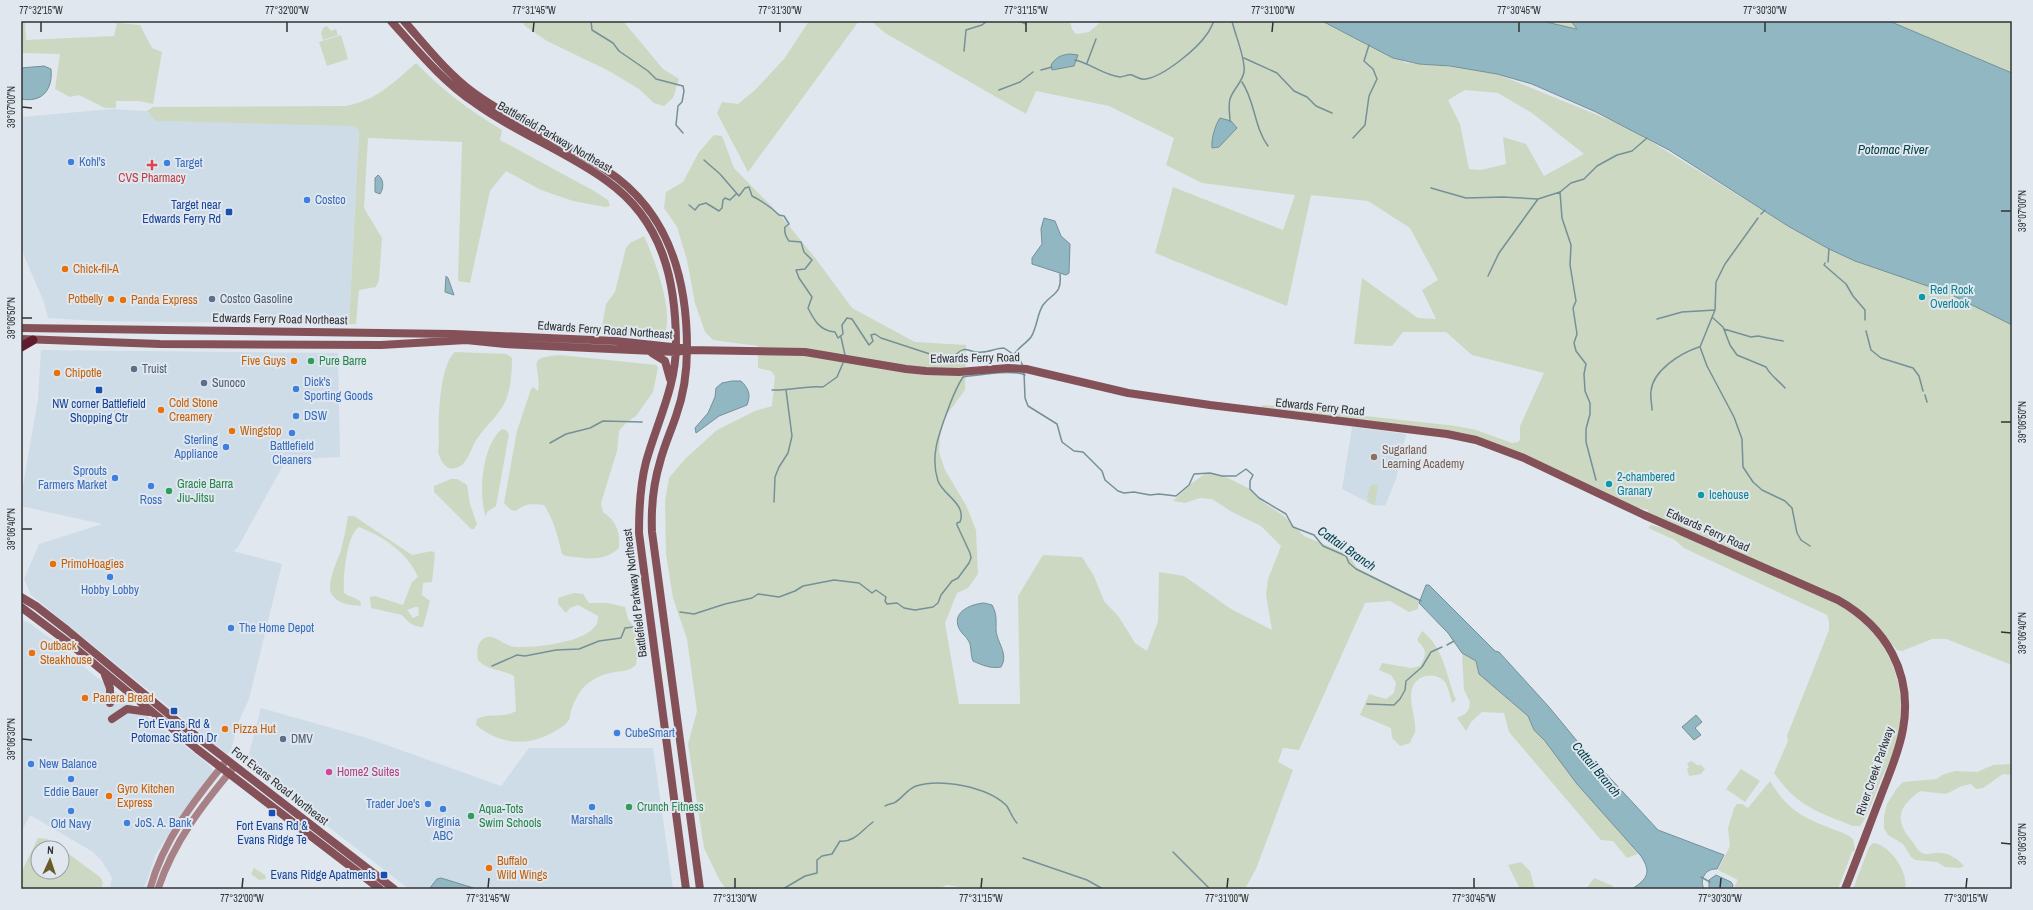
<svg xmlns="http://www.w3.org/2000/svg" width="2033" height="910" viewBox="0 0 2033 910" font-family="'Archivo Narrow',sans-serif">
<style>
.built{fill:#cedce7}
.green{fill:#cdd8c2;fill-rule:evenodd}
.water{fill:#91b8c2;stroke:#749098}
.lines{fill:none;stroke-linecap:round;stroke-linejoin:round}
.stream{stroke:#749098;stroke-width:1.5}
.tertiary{stroke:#a78185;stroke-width:7}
.secondary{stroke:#855158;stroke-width:8}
.trunk{stroke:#601c2c;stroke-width:9}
.ticks{fill:none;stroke:#303335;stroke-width:1.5}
.shop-dot{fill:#3f7fe0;stroke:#e0e7ee;stroke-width:1.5}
.health-dot{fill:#e0444e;stroke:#e0e7ee;stroke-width:1.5}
.transit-dot{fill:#1a4fb4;stroke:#e0e7ee;stroke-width:1.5}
.food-dot{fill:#e8710a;stroke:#e0e7ee;stroke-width:1.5}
.culture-dot{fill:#0f9aa8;stroke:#e0e7ee;stroke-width:1.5}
.service-dot{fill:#5c6f8a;stroke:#e0e7ee;stroke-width:1.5}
.leisure-dot{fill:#2e9e5b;stroke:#e0e7ee;stroke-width:1.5}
.education-dot{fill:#8d6e63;stroke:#e0e7ee;stroke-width:1.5}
.hotel-dot{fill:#d1479c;stroke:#e0e7ee;stroke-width:1.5}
.labels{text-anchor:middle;stroke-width:4;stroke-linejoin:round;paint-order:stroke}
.street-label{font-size:12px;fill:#303335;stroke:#e0e7ee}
.shop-label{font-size:12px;fill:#366cbe;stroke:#e0e7ee;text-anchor:start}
.health-label{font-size:12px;fill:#be3a42;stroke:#e0e7ee}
.transit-label{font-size:12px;fill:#164399;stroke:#e0e7ee}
.food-label{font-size:12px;fill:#c56008;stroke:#e0e7ee;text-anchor:start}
.culture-label{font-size:12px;fill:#0d838f;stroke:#e0e7ee;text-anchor:start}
.service-label{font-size:12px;fill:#4e5e75;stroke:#e0e7ee;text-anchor:start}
.leisure-label{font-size:12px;fill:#27864d;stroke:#e0e7ee;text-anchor:start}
.education-label{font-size:12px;fill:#785e54;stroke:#e0e7ee;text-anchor:start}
.hotel-label{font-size:12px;fill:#b23c85;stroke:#e0e7ee;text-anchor:start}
.water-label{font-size:13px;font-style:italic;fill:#06424e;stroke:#e0e7ee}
.neatline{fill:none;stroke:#303335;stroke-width:1.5}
.ticks-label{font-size:10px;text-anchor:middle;fill:#303335}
</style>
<rect width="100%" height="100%" fill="#e0e7ee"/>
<path class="built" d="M 112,109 L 147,111 L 157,121 L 353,125 L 359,131 L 349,324 L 98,321 L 48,318 L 44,302 L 24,256 L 21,244 L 21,117 Z
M 41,350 L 338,353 L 340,457 L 286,460 L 238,547 L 233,551 L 282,564 L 249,699 L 238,723 L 231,750 L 227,754 L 31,595 L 24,579 L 39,544 L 102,524 L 21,506 L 21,497 L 38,399 Z
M 1352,427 L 1406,434 L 1396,479 L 1385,506 L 1373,505 L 1342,489 Z
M 21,620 L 28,622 L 54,641 L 89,671 L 208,764 L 214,772 L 173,827 L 155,856 L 144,889 L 110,888 L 112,878 L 102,861 L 93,852 L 30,815 L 21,832 Z
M 261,708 L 367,738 L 501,786 L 529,748 L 653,748 L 673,889 L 409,889 L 295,801 L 247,761 Z"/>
<path class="green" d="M 21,21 L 25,22 L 26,40 L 114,36 L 117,23 L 140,25 L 152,48 L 162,52 L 153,104 L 139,101 L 116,101 L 116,108 L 105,108 L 79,95 L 70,97 L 55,89 L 60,54 L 21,53 Z
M 522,21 L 623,21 L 663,69 L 679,79 L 673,98 L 664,106 L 654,103 L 639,89 L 609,71 L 547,41 L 525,26 Z
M 809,21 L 859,21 L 748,172 L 717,113 L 722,102 L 738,104 L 755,90 L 784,59 Z
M 871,21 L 1070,21 L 1072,29 L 1076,34 L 1089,32 L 1102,21 L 1320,21 L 1406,63 L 1454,67 L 1497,74 L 1629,128 L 1788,226 L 1855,261 L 1948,293 L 2012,325 L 2012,665 L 1946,639 L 1932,639 L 1902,651 L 1897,650 L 1868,616 L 1855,607 L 1648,512 L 1648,510 L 1636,507 L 1486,440 L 1464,433 L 1432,428 L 1262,409 L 1261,406 L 1265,405 L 1456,426 L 1476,430 L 1512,443 L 1518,442 L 1520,440 L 1520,426 L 1544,373 L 1472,355 L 1446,332 L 1403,332 L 1392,346 L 1354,344 L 1362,278 L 1418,318 L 1436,319 L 1422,290 L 1438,280 L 1410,228 L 1368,201 L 1311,195 L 1287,306 L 1155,253 L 1173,187 L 1283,230 L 1295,195 L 1202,183 L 1166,165 L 1174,138 L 1109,106 L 1036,91 L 1026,114 L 885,33 ZM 1465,90 L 1498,93 L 1532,113 L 1584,154 L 1544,176 L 1526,144 L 1503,137 L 1506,164 L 1481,170 L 1469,169 L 1460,124 L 1448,100 Z
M 1533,21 L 1570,21 L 1578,29 L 1572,28 Z
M 1889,21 L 2012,21 L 2012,73 Z
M 327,26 L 331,31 L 336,29 L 338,35 L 323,40 L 321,33 L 323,28 Z
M 341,35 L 348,59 L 327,66 L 319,42 Z
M 416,63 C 443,91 469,110 502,130 L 500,140 L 594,191 L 608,200 L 610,206 L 605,207 L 573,201 L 541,190 L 506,171 L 490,191 L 470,283 L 458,281 L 462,142 L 368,138 L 364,208 L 382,238 L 379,280 L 376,287 L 359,290 L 356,324 L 349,324 L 359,131 L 354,126 L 156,121 L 147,111 L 153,107 L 346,106 C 377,100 393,83 416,63 Z
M 714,135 L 722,136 L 734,168 L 781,216 L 816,259 L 852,308 L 915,342 L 966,345 L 965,390 L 945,417 L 940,437 L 939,452 L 945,470 L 966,505 L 976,530 L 978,574 L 968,588 L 957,593 L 945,623 L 959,704 L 1020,704 L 1018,596 L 1043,555 L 1082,557 L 1094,576 L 1104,601 L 1119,617 L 1135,643 L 1147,651 L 1158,621 L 1159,572 L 1184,576 L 1231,609 L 1272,630 L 1266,595 L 1268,579 L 1281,546 L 1261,526 L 1232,512 L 1212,499 L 1200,498 L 1185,503 L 1173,501 L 1192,483 L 1206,473 L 1224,476 L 1250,489 L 1260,500 L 1284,516 L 1304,536 L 1350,555 L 1356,567 L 1419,600 L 1418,609 L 1409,612 L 1390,601 L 1365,603 L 1299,750 L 1283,748 L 1278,762 L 1293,770 L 1256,869 L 1245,889 L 970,889 L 947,885 L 938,889 L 726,889 L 720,881 L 704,848 L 688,744 L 697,711 L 687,639 L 673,598 L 666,554 L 665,501 L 669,478 L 685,459 L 717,430 L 755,411 L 772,406 L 775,376 L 771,371 L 758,368 L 758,346 L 713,340 L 705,332 L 695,303 L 687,260 L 677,227 L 664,208 L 666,192 L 683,182 L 699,152 Z
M 644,236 C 654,258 675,312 664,335 L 659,336 L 614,336 L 604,332 L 602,327 L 606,304 L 615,292 L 626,248 L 630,243 Z
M 455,352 L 507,354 L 512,358 C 512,371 511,388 506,400 C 499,417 482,428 474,444 C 470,452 468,459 462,465 C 458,468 452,470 447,467 C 444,465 440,459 439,455 C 437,451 439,447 439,443 C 438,422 439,365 455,352 Z
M 560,355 L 656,365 L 658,368 L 653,392 L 636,416 L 626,423 L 619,431 L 617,451 L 601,503 L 603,512 C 617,522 620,531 619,548 C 603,563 586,558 566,556 L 562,554 C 558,537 554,520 544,505 C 533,504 525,503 516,511 L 511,510 L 504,503 L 517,431 L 531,389 L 533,387 L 538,391 C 542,365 523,358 560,355 Z
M 502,429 L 506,430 L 509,434 L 496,506 L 487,512 L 486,517 C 478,495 482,445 502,429 Z
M 451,479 L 457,479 L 467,485 L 470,504 L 477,524 L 474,529 L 471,529 L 434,492 L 434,486 Z
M 1375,484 L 1378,485 L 1375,505 L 1369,503 L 1367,497 L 1370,486 Z
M 348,516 L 354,516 L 412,555 L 432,551 L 435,553 L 432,582 L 423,583 L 422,595 L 430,601 L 423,627 C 413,627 408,622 402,615 L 371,608 L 370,597 L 375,596 L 403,605 L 412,582 L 418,577 C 407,552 384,537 359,527 C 346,535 343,579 344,593 C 349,597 355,597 360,601 L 361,606 C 351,605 338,604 332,595 C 325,585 338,560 341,550 C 344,539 346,527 348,516 ZM 415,607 L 418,607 L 419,615 L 413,618 L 407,610 Z
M 1651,525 L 1678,532 C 1715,548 1752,565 1789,582 C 1810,591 1833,599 1852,613 C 1904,653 1914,715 1884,773 C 1877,787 1869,816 1860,826 L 1853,826 C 1816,811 1798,807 1774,773 L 1788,741 L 1787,736 L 1829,630 L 1829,622 L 1827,615 L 1684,548 L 1675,540 L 1648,528 Z
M 574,593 L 583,594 L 589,603 L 608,603 L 625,607 L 628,619 L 635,628 L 639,644 L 636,665 C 626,673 622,670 611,673 C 602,674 593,679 586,685 C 581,689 574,701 572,708 C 570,711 571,716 569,720 C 565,726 558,729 552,733 C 526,747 499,744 476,725 L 477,719 C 489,712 503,719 516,711 L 514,676 C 502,669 488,671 478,660 C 476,652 477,640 487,637 C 495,635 505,646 515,647 C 534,648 601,642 598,616 L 578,605 L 570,608 L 566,613 L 558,604 L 558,598 Z
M 1422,631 C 1444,648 1446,675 1456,700 L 1452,703 C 1450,697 1448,685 1444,681 C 1433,671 1416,675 1412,689 C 1408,703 1417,719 1415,732 C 1414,735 1411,739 1410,743 L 1400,746 L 1392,738 L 1391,728 L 1360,715 L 1369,694 L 1386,699 L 1394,693 L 1396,683 L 1391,675 L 1379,670 L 1382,663 L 1411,668 L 1420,666 C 1427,653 1427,651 1417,640 Z
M 1462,653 L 1476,661 L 1479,674 L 1528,716 L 1534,730 L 1545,741 L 1638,854 L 1627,858 L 1613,841 L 1601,840 L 1509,732 L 1504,713 L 1482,712 L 1471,722 L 1466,731 L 1457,718 L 1465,714 L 1469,709 L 1470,702 L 1464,690 Z
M 1691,761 L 1699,766 L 1700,764 L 1705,769 L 1701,774 L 1689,776 L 1687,769 L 1689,767 L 1687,764 Z
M 2012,764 L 2012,775 L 2003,774 L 1983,788 L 1976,789 L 1971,784 L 1962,786 L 1946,794 L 1920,791 C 1898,807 1894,821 1912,841 C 1916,845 1916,850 1922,853 C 1929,856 1933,852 1940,853 C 1949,853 1958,859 1964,866 L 1960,868 L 1945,867 L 1937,862 L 1915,860 L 1911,857 L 1903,844 L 1888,835 L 1884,828 L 1884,816 L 1887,804 L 1897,788 L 1903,782 L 1937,779 L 1942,775 L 1955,771 L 1977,772 L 1993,765 Z
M 1741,769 L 1760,781 L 1745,802 L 1726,789 Z
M 1770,781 C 1786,807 1799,816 1828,827 C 1836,831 1847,833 1853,839 L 1855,850 L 1852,852 L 1838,889 L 1733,889 L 1738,880 L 1718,870 L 1730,846 L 1728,828 L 1734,808 L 1737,804 L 1742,804 L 1748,808 Z
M 38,838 L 47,839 L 60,848 L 38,848 L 38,872 L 62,872 L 62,849 L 100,877 L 103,883 L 101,889 L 21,889 L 21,873 Z
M 1873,843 C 1890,844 1909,873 1905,889 L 1853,889 L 1869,847 Z
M 1521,862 L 1530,871 L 1535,889 L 1520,889 L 1508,865 Z
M 254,868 L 265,875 L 266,879 L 259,880 L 251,874 Z
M 1594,878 L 1613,886 L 1612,889 L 1586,889 Z"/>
<path class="water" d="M 1322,21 L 1542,21 L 1576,29 L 1577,29 L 1571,21 L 1889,21 L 2012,73 L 2012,325 L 1948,293 L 1855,261 L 1829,249 L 1788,226 L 1669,150 L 1596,112 L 1532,84 L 1497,74 L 1450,66 L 1419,64 L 1393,58 Z
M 1070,54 L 1078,55 L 1074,66 L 1052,70 L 1051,65 C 1056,57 1061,55 1070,54 Z
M 44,66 L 51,69 C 53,90 42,103 21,99 L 21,68 Z
M 1220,118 L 1231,121 L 1237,128 L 1219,147 L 1212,148 C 1211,140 1215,125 1220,118 Z
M 378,175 C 384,179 384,188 380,194 L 375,192 L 375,178 Z
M 1044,218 L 1055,221 L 1061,236 L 1070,244 L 1069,273 L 1066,275 L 1032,264 L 1032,258 L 1042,244 L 1041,229 Z
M 446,276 L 448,278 L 454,295 L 445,292 Z
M 732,381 L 741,381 C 749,389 751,395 747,405 L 719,416 L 696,433 L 695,428 L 708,413 L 715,397 L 716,388 L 722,383 Z
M 1426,585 L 1429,585 L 1495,651 L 1499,652 L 1549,707 L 1587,753 L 1658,830 L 1724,855 L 1717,869 C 1706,868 1699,879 1704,889 L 1632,889 C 1647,879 1652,873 1641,856 L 1577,784 L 1545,741 L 1534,730 L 1528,716 L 1479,674 L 1476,661 L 1462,653 L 1448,633 L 1419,603 Z
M 984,603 L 992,605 C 997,614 996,620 996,630 C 997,643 1009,654 1001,667 C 991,669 982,665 973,661 C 970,654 972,645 968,640 C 966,636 962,634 960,630 C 950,613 970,604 984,603 Z
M 1696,715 L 1702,722 L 1695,728 L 1701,735 L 1694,740 L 1682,727 Z
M 1716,875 L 1731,882 L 1733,885 L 1732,889 L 1709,889 L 1709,880 Z
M 441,878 L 477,889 L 429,889 L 437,879 Z"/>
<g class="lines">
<path class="stream" d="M 591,21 L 592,30 L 613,43 L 619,51 L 648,71 L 656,79 L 683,86 L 684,91 L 682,102 L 678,106 L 676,125 L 683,133
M 1019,21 L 1026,24
M 964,51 L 966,30 L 982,25 L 987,21
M 1244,58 L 1277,73 L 1294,91 L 1307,97 L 1316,106 L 1332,113
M 1075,60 C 1090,63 1103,75 1120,77 C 1124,77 1128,74 1132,75 C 1137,77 1140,80 1146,79 C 1164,76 1197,49 1207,34 C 1210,30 1212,25 1214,21
M 1087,63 L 1096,39
M 1041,70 L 1052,67
M 1242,82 C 1255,101 1254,127 1268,146
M 999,90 L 1020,82 L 1033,72
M 1230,121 C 1230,115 1228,106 1230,99 C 1233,89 1242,83 1244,72 C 1246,59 1235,35 1232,21
M 1353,138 L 1365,125 L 1369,96 L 1377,79 L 1373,69 L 1364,61 L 1369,45
M 704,160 L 720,174 L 739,196 L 745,188 L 749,187 L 752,196 C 762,201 771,207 779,215 L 784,216 L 789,224 L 785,227 C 784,232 786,237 789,241 L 801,242 L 804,252 L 812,260 L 805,269 L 796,270 L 799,278 L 812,297 L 808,308 C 814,320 820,331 835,332 L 838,338 L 843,334 L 842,325 L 847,318 L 852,319 L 869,345 L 873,341 L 871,335 L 875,334 L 881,338 L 936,356 L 944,356
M 1431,188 L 1466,198 L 1503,197 L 1538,199
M 1560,192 L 1562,218 L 1571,245 L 1570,265 L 1576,301 L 1573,308 L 1577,334 L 1574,343 L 1576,351 L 1586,364 L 1584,374 L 1585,391 L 1590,403 L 1590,414 L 1586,429 L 1586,442 L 1596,480
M 689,205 L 695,210 L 699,205 L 706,203 L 719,211 L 722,208 L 723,200 L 725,198 L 730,200 L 736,194
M 1761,214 L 1765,210
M 1758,218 L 1725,264 L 1716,282 L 1715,310 L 1700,347 L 1707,366 L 1734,417 L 1742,439 L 1743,467 L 1753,482 L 1762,490 L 1785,501 L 1792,508 L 1797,533 L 1801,540 L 1810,546
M 1828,262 L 1829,249
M 1825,263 L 1824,265 L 1846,284 L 1853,296 L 1865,310 L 1865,320
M 1488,276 L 1499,253 L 1538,199 L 1560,192 L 1571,183 L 1584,179 L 1597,166 L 1617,155 L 1632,151 L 1647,138
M 1713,318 L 1723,327 L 1730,345 L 1737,355 L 1766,367 C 1770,375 1779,381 1785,388
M 1657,319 L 1682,312 L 1715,310
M 1724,329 L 1751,337 L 1758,336 L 1783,341
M 1866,331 L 1871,350 L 1881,358 L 1913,368 L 1919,376 L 1923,391
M 841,337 L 845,355
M 1014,355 C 1018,347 1026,344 1031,337 C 1037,328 1037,314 1043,305 C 1053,292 1062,295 1060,274
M 947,357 L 953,357 C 969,342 966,354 982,352 C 990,352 996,348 1004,348 L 1019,358 L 1023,366
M 1024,372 L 1025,398 L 1028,406 L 1057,424 L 1062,442 L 1074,451 L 1083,452 L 1102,471 L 1105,480 L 1118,491 L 1124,493 L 1134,492 L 1150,495 L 1159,494 L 1176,496 L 1189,485 L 1194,474 L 1210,473 L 1222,476 L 1236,476 L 1246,469 L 1253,475 L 1250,481 L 1250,489 L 1259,498 L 1286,514 L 1293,527 L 1314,535 L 1323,546 L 1346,556 L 1349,563 L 1356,569 L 1421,601
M 772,390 C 791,391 806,385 823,387 L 837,377 L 843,363
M 1925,395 L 1927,402
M 1652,410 C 1652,404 1650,397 1651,391 C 1653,370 1681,353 1699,347
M 550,443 L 566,434 L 590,428 L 603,421 L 642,422
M 774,502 L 775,477 L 779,467 L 788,453 L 792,436 L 786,390
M 680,612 L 694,614 L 725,604 L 752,598 L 758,594 L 779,597 L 795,591 L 803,586 L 834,580 L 859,583 L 872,593 L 876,590 L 886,597 L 885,601 L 887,604 L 897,603 L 904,608 L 915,610 L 933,607 L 938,603 L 941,595 L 952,581 L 958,578 L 969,563 L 971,558 L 970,553 L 957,525 L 957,523 L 960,522 C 967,504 943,495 938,481 C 929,454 941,429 950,404 C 954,394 957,386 963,377 C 978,375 1012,369 1025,375
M 1447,645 L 1454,641
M 492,666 L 517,655 L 525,656 L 556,650 L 579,649 L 599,641 L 621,638 L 625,628 L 634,627
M 1367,704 L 1394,705 L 1400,699 L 1405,690 L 1406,681 L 1422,667 L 1431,652 L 1442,647
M 885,806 C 888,804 891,804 894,803 C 902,799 907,789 916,786 C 941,778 987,787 1006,805 C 1010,810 1012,818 1017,823
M 1173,852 L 1210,889
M 1023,858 L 1087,880 L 1103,889
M 1701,877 L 1710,882
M 783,889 L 805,876 L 817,873 L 817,860 L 822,856 L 832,854 L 840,841 C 854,843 863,829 873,822"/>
<path class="tertiary" d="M 150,889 C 163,840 195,799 227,760
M 158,889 C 174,841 203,804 235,766"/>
<path class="secondary" d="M 391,21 C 417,50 442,81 475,103 C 516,133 566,151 607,181 C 663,221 676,281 676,345 C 676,387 657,422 646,462 C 640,485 639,509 639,533 L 686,889
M 404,21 C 426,46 447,73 474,93 C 515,123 564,142 606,170 C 669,211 687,278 687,348 C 687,371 684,394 676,416 C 671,431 664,446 660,462 C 653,485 651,508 652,532 L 700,889
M 21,328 L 453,334 L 616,341 L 681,348
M 21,339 L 160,344 L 381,345 L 466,340 L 505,344 L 676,352 L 687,350 L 805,352 L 906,369 L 926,371 L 959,372 L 1008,368 L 1026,369 L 1128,393 L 1210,405 L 1447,434 L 1476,440 L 1524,458 L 1644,515 L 1838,600 C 1886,627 1913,673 1903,729 C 1899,753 1888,776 1880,798 C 1868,829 1857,859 1845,889
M 652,353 L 665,361 L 670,379
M 21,597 L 36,606 L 67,630 L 178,722 L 394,889
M 21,607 L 69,643 L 197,749 L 380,889
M 105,675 L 110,688 L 110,703
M 112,719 L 127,709 L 149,712"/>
<path class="trunk" d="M 21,347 L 33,340"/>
</g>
<path class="ticks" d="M 41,32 L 41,22M 287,32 L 287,22M 533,32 L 534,22M 780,32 L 780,22M 1026,32 L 1026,22M 1272,32 L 1273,22M 1519,32 L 1519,22M 1765,32 L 1765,22M 22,107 L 32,108M 2001,211 L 2011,211M 22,318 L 32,318M 2001,422 L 2011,422M 22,529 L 32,529M 2001,632 L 2011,633M 22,739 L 32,740M 2001,843 L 2011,844M 242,888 L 243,878M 488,888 L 489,878M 735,888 L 735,878M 981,888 L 982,878M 1227,888 L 1228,878M 1474,888 L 1474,878M 1720,888 L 1721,878M 1966,888 L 1967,878"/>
<g class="shop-dot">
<circle cx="71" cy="162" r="4"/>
<circle cx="167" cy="163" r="4"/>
<circle cx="307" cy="200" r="4"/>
<circle cx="296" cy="389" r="4"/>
<circle cx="296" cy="416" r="4"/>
<circle cx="292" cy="433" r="4"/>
<circle cx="226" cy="447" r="4"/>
<circle cx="115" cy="478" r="4"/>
<circle cx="151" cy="486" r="4"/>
<circle cx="110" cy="577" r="4"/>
<circle cx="231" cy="628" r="4"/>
<circle cx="617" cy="733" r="4"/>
<circle cx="31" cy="764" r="4"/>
<circle cx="71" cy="779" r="4"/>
<circle cx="428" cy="804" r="4"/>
<circle cx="592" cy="807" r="4"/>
<circle cx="443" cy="809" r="4"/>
<circle cx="71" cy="811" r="4"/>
<circle cx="127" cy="823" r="4"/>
</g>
<path class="health-dot" d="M150 159h4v4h4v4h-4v4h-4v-4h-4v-4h4z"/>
<g class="transit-dot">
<rect x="225" y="208" width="8" height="8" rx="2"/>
<rect x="95" y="386" width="8" height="8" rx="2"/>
<rect x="170" y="707" width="8" height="8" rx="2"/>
<rect x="268" y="809" width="8" height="8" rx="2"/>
<rect x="380" y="871" width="8" height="8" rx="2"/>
</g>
<g class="food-dot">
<circle cx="65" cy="269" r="4"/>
<circle cx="111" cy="299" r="4"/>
<circle cx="123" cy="300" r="4"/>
<circle cx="294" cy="361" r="4"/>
<circle cx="57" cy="373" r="4"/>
<circle cx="161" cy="410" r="4"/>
<circle cx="232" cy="431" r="4"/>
<circle cx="53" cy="564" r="4"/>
<circle cx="32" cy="653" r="4"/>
<circle cx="85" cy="698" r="4"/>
<circle cx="225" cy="729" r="4"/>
<circle cx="109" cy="796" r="4"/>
<circle cx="489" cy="868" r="4"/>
</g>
<g class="culture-dot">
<circle cx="1922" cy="297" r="4"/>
<circle cx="1609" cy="484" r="4"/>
<circle cx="1701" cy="495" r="4"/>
</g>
<g class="service-dot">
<circle cx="212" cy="299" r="4"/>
<circle cx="134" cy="369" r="4"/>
<circle cx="204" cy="383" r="4"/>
<circle cx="283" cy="739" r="4"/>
</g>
<g class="leisure-dot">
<circle cx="311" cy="361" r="4"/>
<circle cx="169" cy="491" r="4"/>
<circle cx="629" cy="807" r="4"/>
<circle cx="471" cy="816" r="4"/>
</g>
<circle class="education-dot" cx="1374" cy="457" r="4"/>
<circle class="hotel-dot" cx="329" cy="772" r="4"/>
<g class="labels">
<g class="street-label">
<text transform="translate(555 137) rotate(30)" y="4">Battlefield Parkway Northeast</text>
<text transform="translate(280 319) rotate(1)" y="4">Edwards Ferry Road Northeast</text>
<text transform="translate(605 330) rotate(4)" y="4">Edwards Ferry Road Northeast</text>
<text transform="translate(975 358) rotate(-1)" y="4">Edwards Ferry Road</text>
<text transform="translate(1320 407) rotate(6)" y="4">Edwards Ferry Road</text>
<text transform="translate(1708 530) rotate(24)" y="4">Edwards Ferry Road</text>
<text transform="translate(635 593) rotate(-97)" y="4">Battlefield Parkway Northeast</text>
<text transform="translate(1875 771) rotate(-71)" y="4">River Creek Parkway</text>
<text transform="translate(280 786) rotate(38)" y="4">Fort Evans Road Northeast</text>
</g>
<g class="shop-label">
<text x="79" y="166">Kohl's</text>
<text x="175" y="167">Target</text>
<text x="315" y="204">Costco</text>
<text x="304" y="386">Dick's<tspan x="304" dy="14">Sporting Goods</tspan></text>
<text x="304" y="420">DSW</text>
<text x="218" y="444" text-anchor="end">Sterling<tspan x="218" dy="14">Appliance</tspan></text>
<text x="292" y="450" text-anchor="middle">Battlefield<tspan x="292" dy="14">Cleaners</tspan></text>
<text x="107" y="475" text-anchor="end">Sprouts<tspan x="107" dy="14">Farmers Market</tspan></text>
<text x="151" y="504" text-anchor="middle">Ross</text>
<text x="110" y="594" text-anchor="middle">Hobby Lobby</text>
<text x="239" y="632">The Home Depot</text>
<text x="625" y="737">CubeSmart</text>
<text x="39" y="768">New Balance</text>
<text x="71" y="796" text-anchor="middle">Eddie Bauer</text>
<text x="420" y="808" text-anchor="end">Trader Joe's</text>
<text x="592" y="824" text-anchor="middle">Marshalls</text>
<text x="443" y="826" text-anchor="middle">Virginia<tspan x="443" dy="14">ABC</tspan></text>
<text x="135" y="827">JoS. A. Bank</text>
<text x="71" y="828" text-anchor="middle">Old Navy</text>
</g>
<g class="health-label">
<text x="152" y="182">CVS Pharmacy</text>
</g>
<g class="transit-label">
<text x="221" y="209" text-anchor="end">Target near<tspan x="221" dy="14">Edwards Ferry Rd</tspan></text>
<text x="99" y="408">NW corner Battlefield<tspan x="99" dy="14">Shopping Ctr</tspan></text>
<text x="174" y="728">Fort Evans Rd &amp;<tspan x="174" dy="14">Potomac Station Dr</tspan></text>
<text x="272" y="830">Fort Evans Rd &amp;<tspan x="272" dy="14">Evans Ridge Te</tspan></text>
<text x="376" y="879" text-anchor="end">Evans Ridge Apatments</text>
</g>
<g class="food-label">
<text x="73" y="273">Chick-fil-A</text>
<text x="103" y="303" text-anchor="end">Potbelly</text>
<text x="131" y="304">Panda Express</text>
<text x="286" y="365" text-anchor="end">Five Guys</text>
<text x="65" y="377">Chipotle</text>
<text x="169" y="407">Cold Stone<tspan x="169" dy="14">Creamery</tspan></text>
<text x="240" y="435">Wingstop</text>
<text x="61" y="568">PrimoHoagies</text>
<text x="40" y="650">Outback<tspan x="40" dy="14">Steakhouse</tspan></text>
<text x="93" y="702">Panera Bread</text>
<text x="233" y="733">Pizza Hut</text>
<text x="117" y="793">Gyro Kitchen<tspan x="117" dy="14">Express</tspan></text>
<text x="497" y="865">Buffalo<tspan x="497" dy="14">Wild Wings</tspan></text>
</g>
<g class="culture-label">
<text x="1930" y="294">Red Rock<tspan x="1930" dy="14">Overlook</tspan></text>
<text x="1617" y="481">2-chambered<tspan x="1617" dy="14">Granary</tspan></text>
<text x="1709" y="499">Icehouse</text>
</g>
<g class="service-label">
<text x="220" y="303">Costco Gasoline</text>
<text x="142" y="373">Truist</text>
<text x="212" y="387">Sunoco</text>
<text x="291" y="743">DMV</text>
</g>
<g class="leisure-label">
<text x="319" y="365">Pure Barre</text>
<text x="177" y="488">Gracie Barra<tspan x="177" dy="14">Jiu-Jitsu</tspan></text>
<text x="637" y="811">Crunch Fitness</text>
<text x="479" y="813">Aqua-Tots<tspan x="479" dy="14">Swim Schools</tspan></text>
</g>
<g class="education-label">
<text x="1382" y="454">Sugarland<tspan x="1382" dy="14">Learning Academy</tspan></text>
</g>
<g class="hotel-label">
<text x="337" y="776">Home2 Suites</text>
</g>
<g class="water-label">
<text x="1893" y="154">Potomac River</text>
<text transform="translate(1347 548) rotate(35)" y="5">Cattail Branch</text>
<text transform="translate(1597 769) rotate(50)" y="5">Cattail Branch</text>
</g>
</g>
<rect width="2033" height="910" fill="none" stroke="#e0e7ee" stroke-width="44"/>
<g transform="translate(50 860) rotate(3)"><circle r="19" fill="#e0e7ee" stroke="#9a9fa4"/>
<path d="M0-3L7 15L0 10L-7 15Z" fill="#685b28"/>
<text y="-6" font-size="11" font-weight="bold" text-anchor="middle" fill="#303335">N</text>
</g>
<rect x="22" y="22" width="1989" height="866" class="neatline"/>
<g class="ticks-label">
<text x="41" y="14">77°32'15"W</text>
<text x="287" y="14">77°32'00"W</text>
<text x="534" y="14">77°31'45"W</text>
<text x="780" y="14">77°31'30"W</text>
<text x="1026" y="14">77°31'15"W</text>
<text x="1273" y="14">77°31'00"W</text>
<text x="1519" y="14">77°30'45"W</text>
<text x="1765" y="14">77°30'30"W</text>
<text transform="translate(11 107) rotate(-90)" y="4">39°07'00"N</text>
<text transform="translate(2022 211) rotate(-90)" y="4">39°07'00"N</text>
<text transform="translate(11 318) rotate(-90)" y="4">39°06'50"N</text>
<text transform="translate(2022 422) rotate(-90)" y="4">39°06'50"N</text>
<text transform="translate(11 529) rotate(-90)" y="4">39°06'40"N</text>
<text transform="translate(2022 633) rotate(-90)" y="4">39°06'40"N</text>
<text transform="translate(11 739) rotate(-90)" y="4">39°06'30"N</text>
<text transform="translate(2022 844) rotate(-90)" y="4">39°06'30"N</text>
<text x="242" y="902">77°32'00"W</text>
<text x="488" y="902">77°31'45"W</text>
<text x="735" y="902">77°31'30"W</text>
<text x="981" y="902">77°31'15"W</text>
<text x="1227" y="902">77°31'00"W</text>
<text x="1474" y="902">77°30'45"W</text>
<text x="1720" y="902">77°30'30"W</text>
<text x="1966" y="902">77°30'15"W</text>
</g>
</svg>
